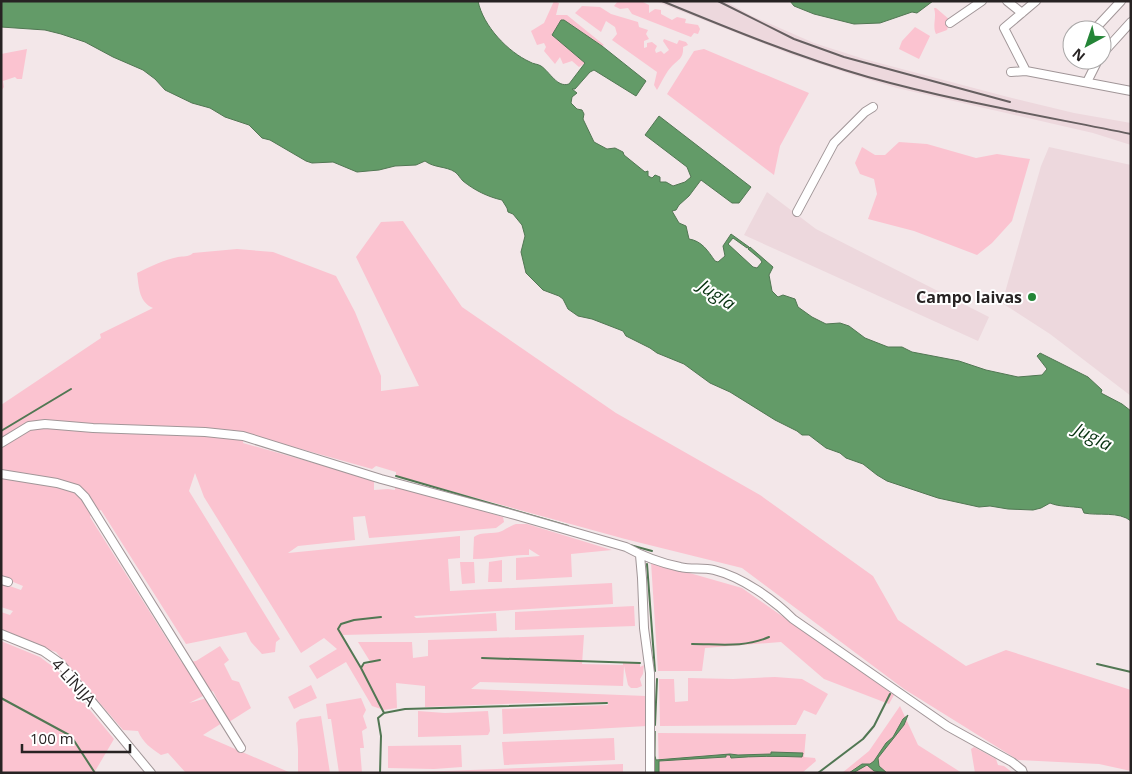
<svg xmlns="http://www.w3.org/2000/svg" width="1132" height="774" viewBox="0 0 1132 774" font-family="'Open Sans',sans-serif">
<style>
.built{fill:#edd8dd}
.green{fill:#fbc3d0}
.water{fill:#639b68;stroke:#517753}
.lines{fill:none;stroke-linecap:round;stroke-linejoin:round}
.stream{stroke:#517753;stroke-width:2}
.street-casing{stroke:#a19698;stroke-width:10}
.street{stroke:#fff;stroke-width:8}
.rail{stroke:#665f60;stroke-width:2}
.poi-dot{fill:#248537;stroke:#fff;stroke-width:2}
.labels{text-anchor:middle;stroke-width:4;stroke-linejoin:round;paint-order:stroke}
.poi-label{font-size:16px;font-weight:bold;fill:#272323;stroke:#fff;text-anchor:end}
.street-label{font-size:16px;fill:#272323;stroke:#fff}
.water-label{font-size:18px;font-style:italic;fill:#073210;stroke:#fff}
</style>
<rect width="100%" height="100%" fill="#f3e7e9"/>
<path class="built" d="M 655,1 L 725,1 L 752,16 L 814,43 L 864,59 L 1008,97 L 1074,113 L 1131,123 L 1131,145 L 1093,133 L 897,88 L 850,74 L 790,54 Z
M 1049,147 L 1131,165 L 1131,396 L 1050,334 L 1002,303 L 1041,166 Z
M 767,192 L 816,229 L 989,317 L 978,341 L 744,235 Z"/>
<path class="green" d="M 554,1 L 559,3 L 556,15 L 567,15 L 604,45 L 602,46 L 562,20 L 552,35 L 585,63 L 579,67 L 572,61 L 563,64 L 560,57 L 555,64 L 544,51 L 546,47 L 544,43 L 537,45 L 531,31 L 544,23 Z
M 618,1 L 641,1 L 649,5 L 649,13 L 655,9 L 661,10 L 661,14 L 672,20 L 677,17 L 686,19 L 685,23 L 698,25 L 700,29 L 698,34 L 694,33 L 691,37 L 632,14 L 628,8 L 620,9 L 614,6 Z
M 582,6 L 600,7 L 611,14 L 638,22 L 639,27 L 648,30 L 646,34 L 649,39 L 644,41 L 644,48 L 647,47 L 647,43 L 652,42 L 657,46 L 655,50 L 656,53 L 661,51 L 664,54 L 669,50 L 663,41 L 664,39 L 677,44 L 679,40 L 686,42 L 688,45 L 683,47 C 684,58 678,60 672,66 C 666,72 661,83 657,90 L 654,85 L 657,72 L 612,40 L 617,34 L 615,27 L 606,21 L 601,32 L 575,13 Z
M 934,8 L 936,8 L 950,20 L 947,30 L 936,34 C 932,25 937,18 934,8 Z
M 915,27 L 930,36 L 919,59 L 899,49 L 902,41 Z
M 27,49 L 22,79 L 17,79 L 15,77 L 3,81 L 4,87 L 1,91 L 1,54 Z
M 704,49 L 809,93 L 780,146 L 774,175 L 667,94 L 694,51 Z
M 899,142 L 927,144 L 976,158 L 997,154 L 1030,159 L 1012,221 L 992,243 L 977,255 L 914,231 L 868,219 L 877,194 L 874,179 L 860,174 L 855,163 L 862,147 L 875,155 L 885,155 Z
M 403,221 L 462,307 L 616,413 L 760,495 L 873,576 L 898,620 L 966,666 L 1006,650 L 1131,690 L 1131,771 L 1099,764 L 1018,760 L 904,689 L 742,568 L 625,539 L 396,476 L 396,472 L 376,466 L 372,469 L 244,433 L 243,443 L 374,480 L 374,490 L 388,489 L 395,490 L 395,486 L 418,491 L 503,517 L 504,522 L 496,528 L 369,538 L 365,516 L 353,517 L 355,540 L 298,546 L 288,553 L 460,536 L 460,558 L 448,559 L 450,591 L 612,583 L 613,604 L 414,616 L 416,618 L 496,613 L 497,631 L 343,635 L 359,666 L 371,663 L 358,642 L 412,642 L 413,658 L 428,656 L 428,640 L 584,635 L 582,664 L 623,665 L 623,662 L 640,663 L 640,667 L 644,665 L 643,674 L 640,679 L 642,686 L 637,688 L 631,688 L 628,685 L 624,666 L 623,686 L 480,682 L 471,689 L 646,696 L 647,726 L 503,734 L 502,709 L 608,705 L 608,702 L 575,703 L 557,702 L 425,707 L 425,686 L 396,683 L 397,708 L 384,710 L 372,706 L 346,662 L 317,679 L 309,666 L 337,649 L 324,638 L 301,653 L 204,497 L 195,473 L 189,491 L 280,639 L 276,642 L 275,652 L 262,654 L 251,642 L 246,632 L 186,644 L 101,510 L 92,513 L 90,517 L 182,663 L 196,661 L 220,646 L 229,660 L 224,664 L 232,680 L 239,682 L 251,708 L 229,722 L 213,691 L 189,703 L 207,698 L 222,723 L 203,735 L 291,773 L 186,773 L 168,753 L 161,755 C 151,748 143,743 138,731 L 123,730 L 56,652 L 1,634 L 1,612 L 10,615 L 13,611 L 1,607 L 1,583 L 21,590 L 23,586 L 1,577 L 1,448 L 20,433 L 1,439 L 1,405 L 101,338 L 100,334 L 153,308 C 139,302 139,288 137,273 C 151,266 164,260 178,257 C 184,256 189,257 193,253 L 237,249 L 273,252 L 336,276 L 355,312 L 381,376 L 381,391 L 419,386 L 356,257 L 381,222 Z
M 516,524 L 527,524 L 612,550 L 571,554 L 572,577 L 516,580 L 516,558 L 540,556 L 529,549 L 529,555 C 510,555 492,559 473,559 L 474,537 C 481,531 493,535 502,531 C 506,529 510,526 516,524 Z
M 502,560 L 502,582 L 488,582 L 489,562 Z
M 460,562 L 474,562 L 475,583 L 462,584 Z
M 651,562 L 742,588 L 894,695 L 889,704 L 824,679 L 781,642 L 705,648 L 702,671 L 658,671 Z
M 634,606 L 635,626 L 515,630 L 515,612 Z
M 1,641 L 40,657 L 56,669 L 114,739 L 94,773 L 1,773 Z
M 775,677 L 802,679 L 828,694 L 816,715 L 804,710 L 796,725 L 660,726 L 659,679 L 674,679 L 675,702 L 688,701 L 688,678 L 733,679 Z
M 311,685 L 317,698 L 294,709 L 288,697 Z
M 361,698 L 366,710 L 363,716 L 367,728 L 362,731 L 364,748 L 360,748 L 362,773 L 339,773 L 331,719 L 328,719 L 326,704 Z
M 900,706 L 918,745 L 962,773 L 842,773 L 869,751 Z
M 418,711 L 445,713 L 488,711 L 490,731 L 488,735 L 418,737 Z
M 321,716 L 330,773 L 298,773 L 298,749 L 296,723 L 300,719 Z
M 658,733 L 806,734 L 804,757 L 815,758 L 816,761 L 802,773 L 659,773 Z
M 614,738 L 615,760 L 504,765 L 502,742 Z
M 461,745 L 462,767 L 434,769 L 388,768 L 388,746 Z
M 974,747 L 996,759 L 998,765 L 1004,766 L 1013,773 L 975,773 L 971,749 Z
M 623,764 L 623,773 L 392,773 Z"/>
<path class="water" d="M 1,1 L 478,1 C 483,26 508,52 530,62 C 533,64 538,64 541,66 C 550,72 557,88 569,84 L 585,63 L 552,35 L 561,20 L 564,20 L 602,46 L 646,81 L 636,96 L 594,70 L 590,72 L 575,89 L 572,89 L 577,93 L 572,97 L 571,103 L 577,109 L 582,110 L 584,114 L 583,119 L 594,142 L 607,149 L 615,148 L 623,152 L 624,155 L 645,172 L 648,171 L 648,176 L 652,178 L 655,175 L 660,177 L 660,182 L 666,182 L 673,186 L 685,182 L 691,177 L 687,167 L 645,135 L 659,116 L 751,187 L 739,203 L 732,203 L 701,180 L 689,196 L 679,205 L 676,210 L 672,211 L 679,223 L 686,226 L 689,239 C 702,241 708,251 715,261 L 718,262 L 725,256 L 723,246 L 731,234 L 749,247 L 747,248 L 733,238 L 728,244 L 753,267 L 757,268 L 762,262 L 760,259 L 748,249 L 750,247 L 773,267 L 769,275 L 772,291 L 778,297 L 783,295 L 795,299 L 798,307 L 812,317 L 826,324 L 840,323 L 849,326 L 865,338 L 888,347 L 902,347 L 912,352 L 959,361 L 986,370 L 1018,377 L 1042,375 L 1047,369 L 1037,356 L 1040,353 L 1088,377 L 1102,390 L 1101,393 L 1122,404 L 1131,411 L 1131,521 C 1119,511 1098,516 1084,513 L 1082,508 C 1071,506 1059,507 1050,503 L 1041,508 L 1033,510 L 1008,509 L 990,506 L 979,507 L 938,498 L 887,481 L 877,475 L 863,464 L 846,458 L 840,453 L 826,448 L 809,435 L 802,435 L 797,431 L 775,420 L 730,392 L 710,383 L 684,364 L 657,353 L 650,348 L 626,336 L 623,331 L 592,319 L 578,316 L 568,309 L 563,299 L 559,296 L 543,290 L 526,273 L 521,252 L 525,236 L 522,225 L 513,214 L 508,212 L 507,208 L 502,200 C 488,197 474,190 463,181 C 460,178 458,174 455,172 C 446,166 434,168 425,161 L 416,165 L 395,166 L 379,170 L 357,172 L 333,162 L 312,163 L 306,161 L 270,140 L 262,138 L 249,125 L 225,117 L 210,108 L 192,103 L 165,90 L 155,79 L 143,70 L 113,57 L 85,42 L 61,34 L 45,30 L 1,27 Z
M 790,1 L 933,1 L 917,13 L 912,12 L 880,23 L 854,24 L 814,14 L 794,6 Z
M 908,715 L 904,725 L 878,758 L 879,766 L 887,773 L 874,771 L 867,765 L 853,773 L 849,773 L 862,764 L 870,764 L 874,761 L 886,743 L 893,737 L 903,719 Z
M 655,731 L 655,756 L 656,760 L 730,754 L 738,755 L 771,754 L 771,752 L 803,753 L 802,757 C 778,756 754,756 731,758 L 730,755 L 726,755 L 726,757 L 659,761 L 659,773 L 654,773 Z"/>
<g class="lines">
<path class="stream" d="M 1,431 L 71,389
M 396,476 L 568,526
M 630,545 L 652,551
M 647,564 L 655,671
M 692,644 C 719,644 744,648 769,637
M 482,658 L 640,663
M 380,660 L 364,663 L 361,668 L 384,713
M 1097,664 L 1131,672
M 361,668 L 338,629 L 341,624 L 354,620 L 381,617
M 1,698 L 71,736 L 95,773
M 655,725 L 657,679
M 380,773 L 381,736 L 378,718 L 384,713 L 405,709 L 607,703
M 818,773 L 863,739 L 874,726 L 890,694"/>
<defs>
<path id="street" d="M 1007,1 L 1022,13
M 950,23 L 982,1
M 1094,30 L 1121,1
M 1102,54 L 1131,22
M 1026,71 L 1004,28 L 1036,1
M 1011,72 L 1026,71 L 1131,91
M 1087,82 L 1098,60
M 797,212 L 834,143 L 865,112 L 873,107
M 1,443 L 29,426 L 45,424 L 93,428 L 205,432 L 243,436 L 381,479 L 515,515 L 626,547 C 642,556 661,563 680,567 C 691,570 703,567 714,570 C 742,577 773,599 793,619 L 947,726 L 1012,762 L 1022,770 L 1023,773
M 1,474 L 57,483 L 77,489 L 85,497 L 241,748
M 640,555 L 642,578 L 644,628 L 650,673 L 650,773
M 1,580 L 8,582
M 1,634 L 43,651 L 60,663 L 151,773"/>
</defs>
<use href="#street" class="street-casing"/>
<use href="#street" class="street"/>
<path class="rail" d="M 662,1 C 730,29 798,57 868,77 C 954,101 1043,116 1131,134
M 718,1 L 794,39 L 844,57 L 1010,102"/>
</g>
<circle class="poi-dot" cx="1032" cy="297" r="5"/>
<g class="labels">
<g class="poi-label">
<text x="1022" y="303">Campo laivas</text>
</g>
<g class="street-label">
<text transform="translate(74 682) rotate(48)" y="6">4 LĪNIJA</text>
</g>
<g class="water-label">
<text transform="translate(717 295) rotate(34)" y="6">Jugla</text>
<text transform="translate(1093 437) rotate(27)" y="6">Jugla</text>
</g>
</g>
<rect width="1132" height="774" fill="none" stroke="#272323" stroke-width="5"/>
<g transform="translate(1087 45) rotate(220)"><circle r="24" fill="#ffffff" stroke="#a9a7a7"/>
<path d="M0-4L9 19L0 12L-9 19Z" fill="#248537"/>
<text y="-8" font-size="14" font-weight="bold" text-anchor="middle" fill="#272323">N</text>
</g>
<path d="M22 744v8h108v-8" fill="none" stroke="#272323" stroke-width="2.5"/>
<text x="30" y="744" font-size="15" fill="#272323" stroke="#ffffff" stroke-width="4" paint-order="stroke">100 m</text>
</svg>
